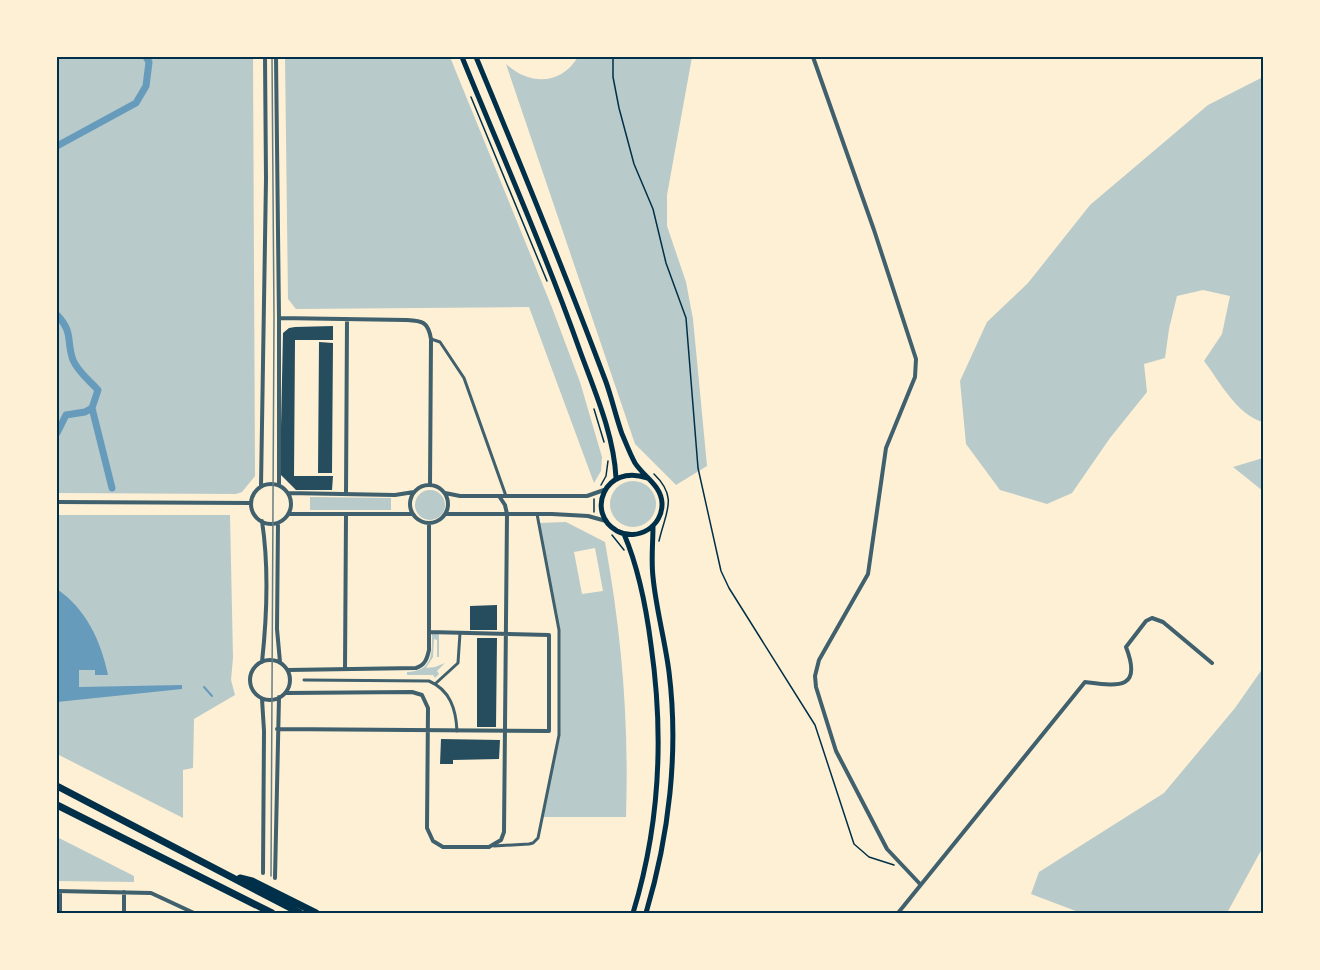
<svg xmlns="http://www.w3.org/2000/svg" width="1320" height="970" viewBox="0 0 1320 970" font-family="'Fira Sans',sans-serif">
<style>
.green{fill:#b9caca;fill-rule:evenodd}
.water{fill:#669bbc}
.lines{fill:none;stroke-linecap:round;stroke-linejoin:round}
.stream{stroke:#669bbc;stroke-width:2}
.canal{stroke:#669bbc;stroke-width:7}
.building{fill:#264d5e}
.path{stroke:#003049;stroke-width:1.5}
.pedestrian{stroke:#3f606c;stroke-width:3}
.minor{stroke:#3f606c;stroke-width:4}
.secondary{stroke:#003049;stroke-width:5}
.trunk{stroke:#003049;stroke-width:7}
.tram{stroke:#657d81;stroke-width:1.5}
.neatline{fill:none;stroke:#003049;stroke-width:2}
</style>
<rect width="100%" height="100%" fill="#fdf0d5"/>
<path class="green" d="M 57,57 L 253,57 L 255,476 L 242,492 L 236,494 L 57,493 Z
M 285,57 L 450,57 L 551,305 L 580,382 L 602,457 L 601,471 L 594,483 L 529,307 L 296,309 L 288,299 Z
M 578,57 L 692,57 L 667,195 L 667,226 L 686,282 L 693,319 L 707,466 L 676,485 L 635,444 L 506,64 C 529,85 560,86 578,57 Z
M 1263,77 L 1263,422 C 1237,415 1220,382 1204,361 L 1222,334 L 1230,296 L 1203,290 L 1177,296 L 1169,329 L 1165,358 L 1144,364 L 1147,392 L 1110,438 L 1072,493 L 1047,504 L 1000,490 L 966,444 L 960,381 L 987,322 L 1028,283 L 1090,205 L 1208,105 Z
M 1263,458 L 1263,491 L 1233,467 Z
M610 504a23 23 0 1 1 46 0a23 23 0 1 1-46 0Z
M415 505a15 15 0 1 1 30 0a15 15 0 1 1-30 0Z
M 310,497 L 391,498 L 391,510 L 310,510 Z
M 57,515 L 230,515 L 233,658 L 231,680 L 235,695 L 194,719 L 193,768 L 183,770 L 183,818 L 57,754 Z
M 566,522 L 605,542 C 622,636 629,721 626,817 L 543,817 L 559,735 L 559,630 L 538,523 ZM 595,548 L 603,591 L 582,594 L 574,552 Z
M 432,634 L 439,634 L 439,657 L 437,657 L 437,640 L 434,639 L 433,657 L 426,668 L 435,667 L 445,663 L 437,671 L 439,674 L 435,678 L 433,675 L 407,675 L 407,672 C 433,671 432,654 432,634 Z
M 1263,668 L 1263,847 L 1227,913 L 1081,913 L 1031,894 L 1039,872 L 1164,793 L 1235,708 Z
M 57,837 L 134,876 L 134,882 L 57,881 Z"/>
<path class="water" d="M 57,589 C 86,609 101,641 108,675 L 95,675 L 95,670 L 79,670 L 79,687 L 182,685 L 182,689 L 57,702 Z"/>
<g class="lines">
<path class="stream" d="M 204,687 L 212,696"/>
<path class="canal" d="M 57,146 L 136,103 L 146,86 L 149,62 L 146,57
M 57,315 C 74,333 66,341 73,360 C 78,372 90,381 98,390 L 92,408 L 85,412 L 66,415 L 57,433
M 92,408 L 112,488"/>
</g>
<path class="building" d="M 333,326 L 333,340 L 295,340 L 294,476 L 333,476 L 332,490 L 296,490 L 280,474 L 283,333 L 289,328 L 295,327 Z
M 319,342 L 333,343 L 332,473 L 318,473 Z
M 497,605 L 497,630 L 470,630 L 470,606 Z
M 477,638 L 497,638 L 496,727 L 477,727 Z
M 441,739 L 500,740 L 499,759 L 453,760 L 453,764 L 440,764 Z"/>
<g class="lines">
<path class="path" d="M 613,57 L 613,77 L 619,108 L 634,164 L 653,209 L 666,263 L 686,318 L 698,468 L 721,571 L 729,588 L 815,725 L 854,844 L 869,857 L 894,865
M 471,97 L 547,281
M 594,409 L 604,442
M 654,474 C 679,498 665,513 659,541
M 601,485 L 606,476 L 608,461
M 594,499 L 594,512
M 612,535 L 624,550"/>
<path class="pedestrian" d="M 431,339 L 440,342 L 464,378 L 506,496
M 304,680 L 429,681 C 450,690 456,709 457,731
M 435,684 L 458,663 L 460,633
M 494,846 L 529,844 L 533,843 L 538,838 L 559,735 L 559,630 L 537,514"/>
<path class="minor" d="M 276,57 L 279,318 L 279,485
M 813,57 L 874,230 L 916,359 L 915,377 L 886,448 L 868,574 L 819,660 L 815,676 L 816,687 L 836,751 L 887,849 L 920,884
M 279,318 L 406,320 C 422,321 428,321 431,339 L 430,485
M251 504a20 20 0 1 1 40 0a20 20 0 1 1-40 0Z
M410 504a19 19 0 1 1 38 0a19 19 0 1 1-38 0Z
M 261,486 L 266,179 L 265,57
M 288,493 L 395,495 L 414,492
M 445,493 L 460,496 L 587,496 L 604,490
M 346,494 L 347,319
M 57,502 L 251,503
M 288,514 L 413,514
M 446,514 L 552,514 L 588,516 L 606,521
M 278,523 L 277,629 L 280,662
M250 680a20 20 0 1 1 40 0a20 20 0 1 1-40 0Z
M 262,662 C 267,616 269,567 262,521
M 345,669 L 346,515
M 288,670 L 416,668 C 425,665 427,659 429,650 L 429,524
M 286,693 L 412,692 L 422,695 L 428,708 L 427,828 L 433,841 L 443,847 L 489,847 L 501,840 L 504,832 L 507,514 L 505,505 L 499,496
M 262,699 L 264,731 L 263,873
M 277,729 L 549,731 L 549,635 L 429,632
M 275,878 L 279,697
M 57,891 L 151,893 L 194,913
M 60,913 L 60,891
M 124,913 L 124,892
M 898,913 L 1085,682 C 1117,686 1143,691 1126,647 L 1146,621 L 1152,618 L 1163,622 L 1212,663"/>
<path class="secondary" d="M 462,57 C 502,155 545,252 580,351 C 595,392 614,435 616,478
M 476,57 C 521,165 565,273 606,382 C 612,399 616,417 622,434 C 626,443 630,454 635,463 C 644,477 661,485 662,503 C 663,526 638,542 617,531 C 585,513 605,463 647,478
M 624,534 C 639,569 646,606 651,645 C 664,735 660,825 633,913
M 646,913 C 669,836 679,752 669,672 C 665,640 656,609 653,577 C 651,560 653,543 653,526"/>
<path class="trunk" d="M 57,786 L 300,913
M 57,805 L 272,913
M 240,878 L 252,881 L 316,913"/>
<path class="tram" d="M 271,876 L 274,318 L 272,57"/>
</g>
<rect width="1320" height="970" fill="none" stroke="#fdf0d5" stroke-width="117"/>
<rect x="58" y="58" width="1204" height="854" class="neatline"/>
</svg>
